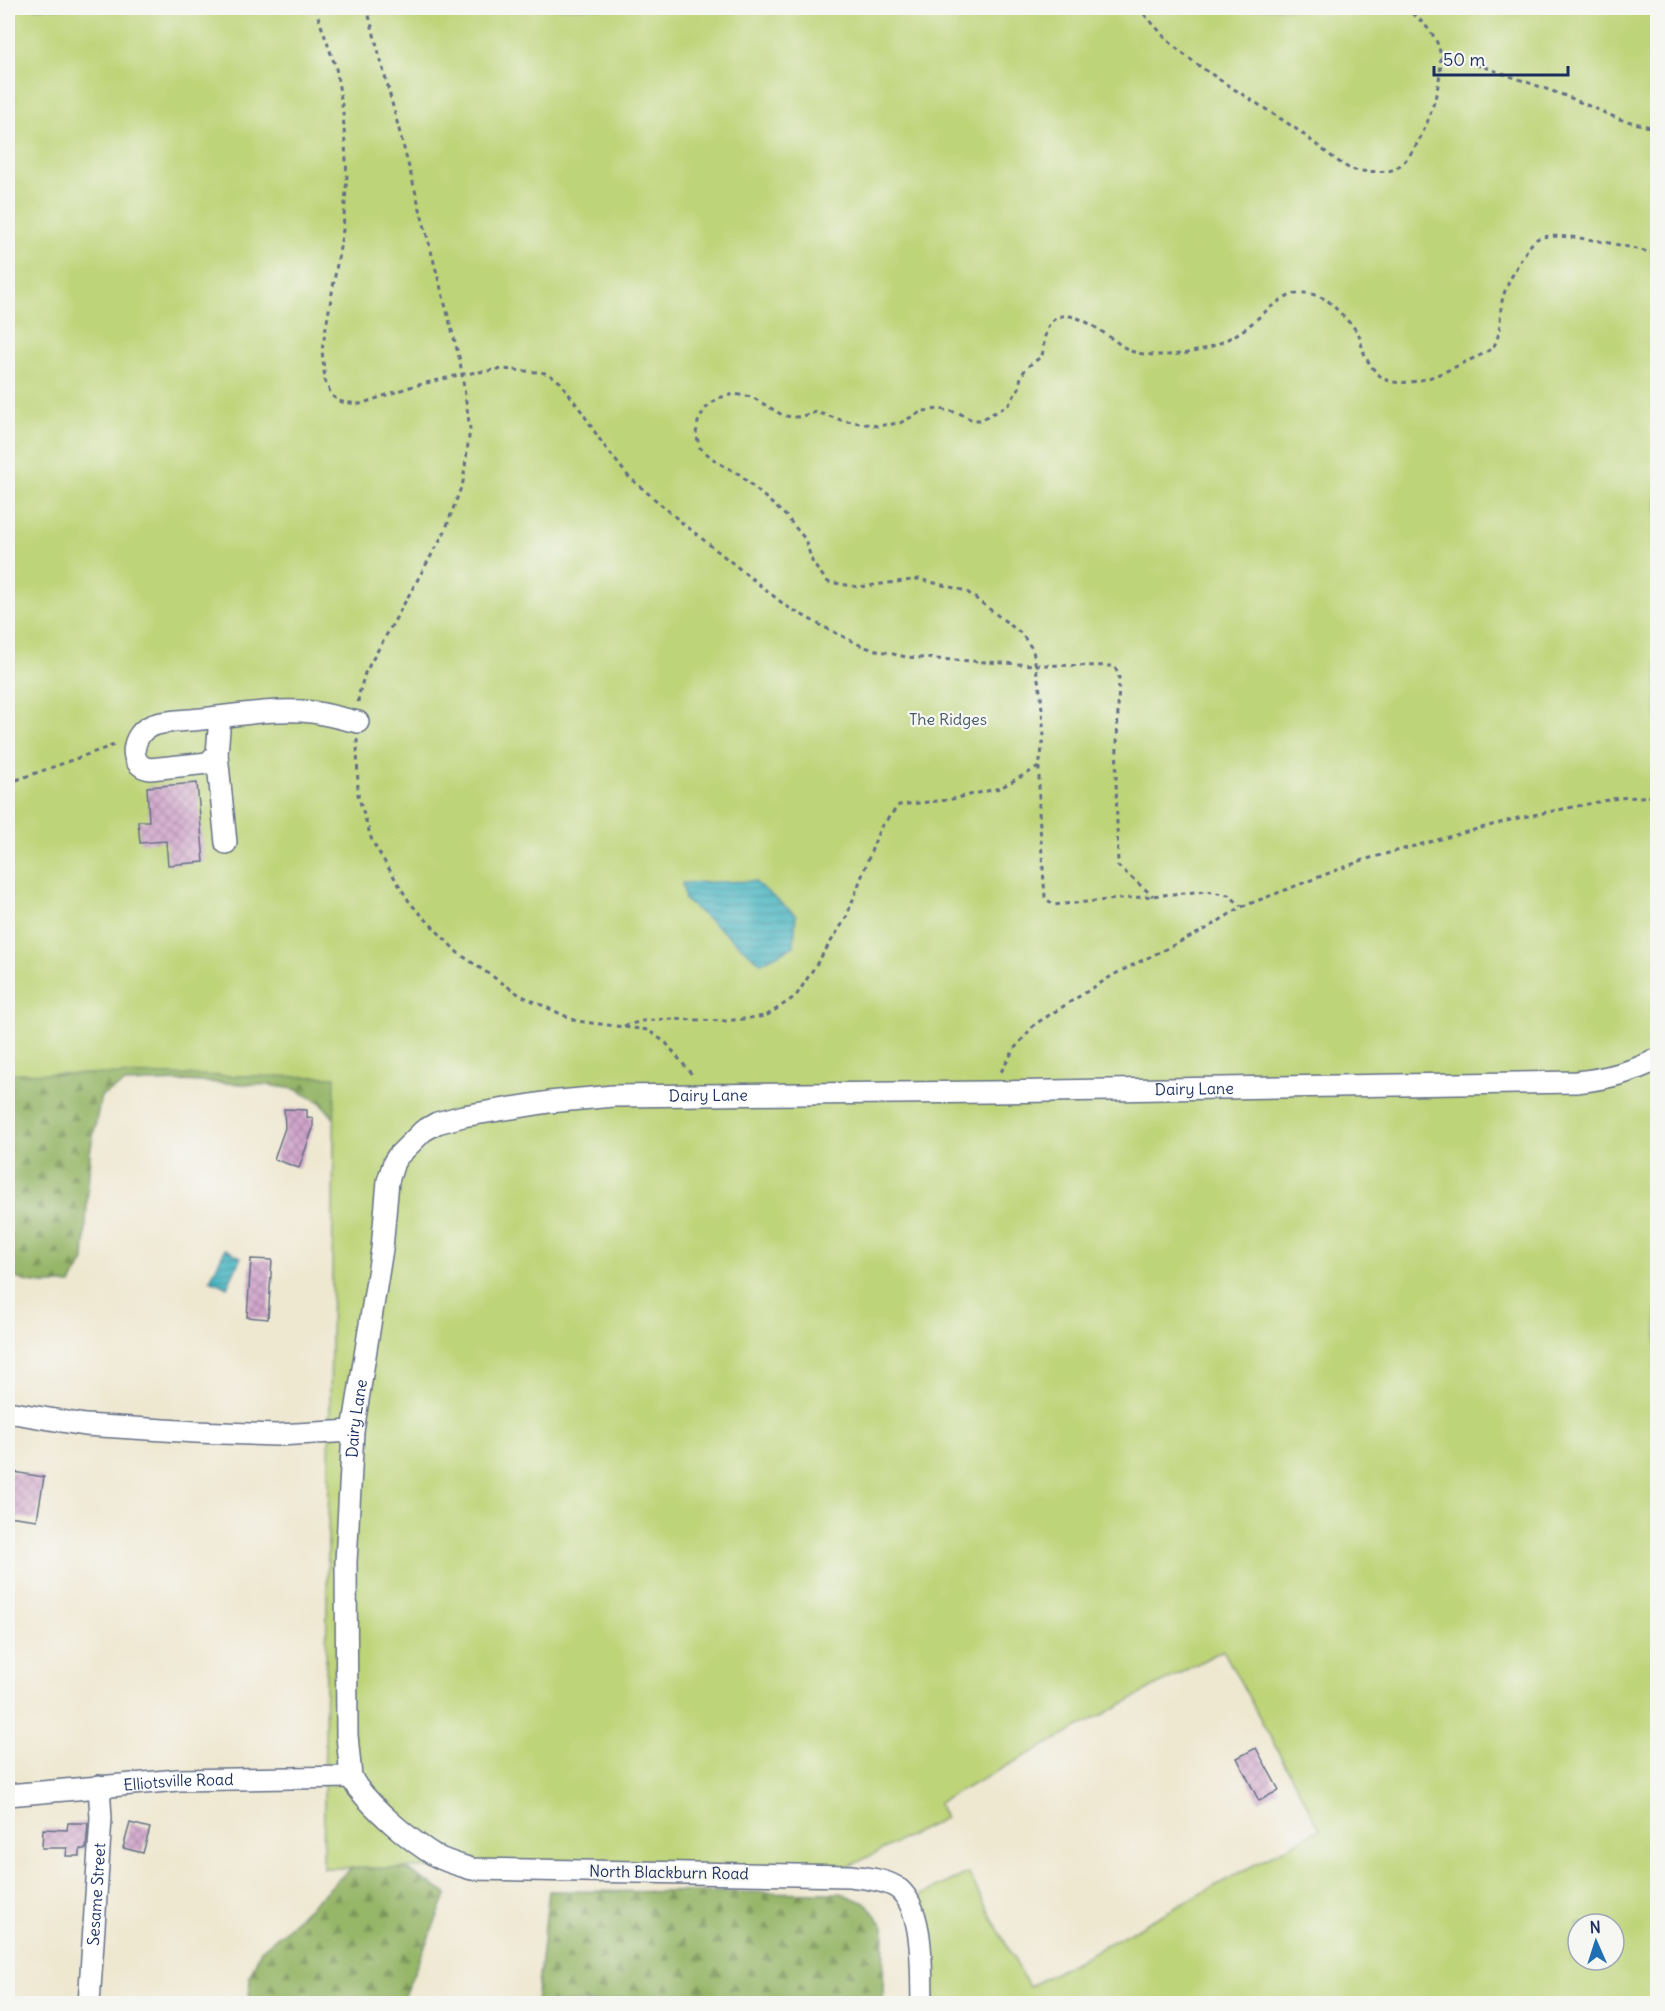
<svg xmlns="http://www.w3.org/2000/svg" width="1665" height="2011" viewBox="0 0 1665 2011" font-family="Delius,sans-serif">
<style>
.forest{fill:url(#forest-firs);stroke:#587263;stroke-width:1.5}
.park{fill:#bed478;stroke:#6c826b;stroke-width:1.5;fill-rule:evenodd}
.water{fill:url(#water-rules);stroke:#30728f;stroke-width:1.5}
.building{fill:url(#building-cross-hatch)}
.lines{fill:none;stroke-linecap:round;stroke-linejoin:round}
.minor-casing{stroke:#657086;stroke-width:24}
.path{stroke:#657086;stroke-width:3;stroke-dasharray:4.5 4.5;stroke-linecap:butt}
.minor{stroke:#fff;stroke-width:21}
.labels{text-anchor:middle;stroke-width:4.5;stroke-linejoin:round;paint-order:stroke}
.park-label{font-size:16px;fill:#445864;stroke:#f6f6f2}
.street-label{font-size:16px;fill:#1b2f5e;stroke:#f6f6f2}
</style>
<defs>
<pattern id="forest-firs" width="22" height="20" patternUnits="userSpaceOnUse" patternTransform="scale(1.5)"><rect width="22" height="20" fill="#96b668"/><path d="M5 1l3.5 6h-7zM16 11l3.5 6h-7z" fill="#7a9459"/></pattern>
<pattern id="water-rules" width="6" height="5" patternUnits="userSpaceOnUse" patternTransform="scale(1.5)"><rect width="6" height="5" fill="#45b4c0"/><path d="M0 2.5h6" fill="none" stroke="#39939f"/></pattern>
<pattern id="building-cross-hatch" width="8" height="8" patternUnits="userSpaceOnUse" patternTransform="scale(1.5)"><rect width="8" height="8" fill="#d1a6cb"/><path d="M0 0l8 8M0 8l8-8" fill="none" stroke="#a988a8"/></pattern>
</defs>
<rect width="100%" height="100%" fill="#f6f6f2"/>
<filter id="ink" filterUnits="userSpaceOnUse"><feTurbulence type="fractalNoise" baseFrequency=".0167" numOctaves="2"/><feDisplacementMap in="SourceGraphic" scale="12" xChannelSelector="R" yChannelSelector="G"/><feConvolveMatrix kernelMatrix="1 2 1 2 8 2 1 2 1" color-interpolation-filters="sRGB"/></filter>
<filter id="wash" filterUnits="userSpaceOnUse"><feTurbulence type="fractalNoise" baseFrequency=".008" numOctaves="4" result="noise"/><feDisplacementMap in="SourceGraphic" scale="24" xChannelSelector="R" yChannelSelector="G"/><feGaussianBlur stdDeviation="1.35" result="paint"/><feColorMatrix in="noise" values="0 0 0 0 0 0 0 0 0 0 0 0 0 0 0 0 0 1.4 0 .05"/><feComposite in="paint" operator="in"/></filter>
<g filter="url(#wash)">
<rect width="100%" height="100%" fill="#efe8d1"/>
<path class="forest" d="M 8,1067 L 364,1070 L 339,1124 L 320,1102 L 295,1089 L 267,1085 L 183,1081 L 125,1083 L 101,1096 L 90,1152 L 84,1260 L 71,1284 C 51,1284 24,1286 8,1273 Z
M 372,1848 L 447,1894 L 401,2003 L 249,2004 L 250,1975 L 261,1950 L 283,1932 Z
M 549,1891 L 841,1893 L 867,1904 L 884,1927 L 883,2003 L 536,2003 Z"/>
<path class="park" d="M 8,8 L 1657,8 L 1657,2003 L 919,2003 L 919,1896 L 968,1873 L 1029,1987 L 1320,1829 L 1223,1650 L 938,1803 L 945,1818 L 846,1868 L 323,1868 L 335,1077 L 8,1073 ZM 1578,1924 L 1614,1924 L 1614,1960 L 1578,1960 Z"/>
<path class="water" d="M 754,881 L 796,915 L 794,946 L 761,963 L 685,900 L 682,883 Z
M 225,1249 L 241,1257 L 227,1287 L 210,1280 Z"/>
<g id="blocks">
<path class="building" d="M 197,783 L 204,862 L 168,865 L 166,841 L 140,843 L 138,821 L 149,821 L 147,787 Z
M 284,1109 L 307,1110 L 307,1117 L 313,1118 L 313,1128 L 299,1168 L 274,1159 L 285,1128 Z
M 251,1259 L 272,1260 L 268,1319 L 247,1317 Z
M 8,1471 L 44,1477 L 37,1520 L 8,1516 Z
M 1256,1748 L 1279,1790 L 1259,1801 L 1237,1758 Z
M 68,1823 L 88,1823 L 86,1849 L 80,1849 L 80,1856 L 66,1856 L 67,1848 L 42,1848 L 43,1829 L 67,1830 Z
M 130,1823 L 150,1828 L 143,1853 L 123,1848 Z"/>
</g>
</g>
<g filter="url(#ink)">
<use href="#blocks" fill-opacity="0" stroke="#657086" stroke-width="1.5"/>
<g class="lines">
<defs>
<g id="minor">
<path d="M 220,717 L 217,754 L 208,763 L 150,769 C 126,766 132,733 151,726 C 166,720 185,721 202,719 C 237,715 276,708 312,712 C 327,714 343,719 358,722"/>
<path d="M 217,754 L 226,843"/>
<path d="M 14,1413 L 85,1425 L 196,1432 L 277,1435 L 353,1431"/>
<path id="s1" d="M 8,1795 L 178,1780 L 351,1777"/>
<path id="s2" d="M 89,2004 L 101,1818 L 99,1786"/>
<path id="s3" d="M 922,2004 C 921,1972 925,1906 896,1887 C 883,1879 864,1878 850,1876 L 472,1869 C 459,1865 447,1862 436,1856 C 409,1840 376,1811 357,1787 L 351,1777 L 347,1735 L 346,1562 L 353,1431 L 382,1249 L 388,1181 L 394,1162 L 398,1156 L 423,1131 L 437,1123 L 463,1116 L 549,1102 L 613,1096 L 990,1092 L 1576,1082 C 1606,1079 1631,1073 1658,1059"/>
</g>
</defs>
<use href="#minor" class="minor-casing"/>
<path class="path" d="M 315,8 L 336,68 L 343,112 L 347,176 L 343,230 L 322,350 L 325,381 L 332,396 L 342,402 L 360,404 L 410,387 L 463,374 L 503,369 L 547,373 L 560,382 L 582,412 L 602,443 L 628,476 L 680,521 L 786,606 L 820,625 L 864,647 L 906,657 L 1035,665 L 1114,666 L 1119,675 L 1116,781 L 1118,866 L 1153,896
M 1138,8 C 1152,22 1166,40 1182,53 C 1218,81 1258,103 1296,129 C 1308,137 1340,165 1351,169 C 1361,172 1377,172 1388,171 C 1420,166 1448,75 1439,48 C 1434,31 1418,17 1404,8
M 1441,56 L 1484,67 L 1566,96 L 1619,119 L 1658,129
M 358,702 L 359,694 L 365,673 L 445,531 L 463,482 L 470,429 L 460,361 L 367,8
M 357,739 L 358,795 L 372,841 L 410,903 L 458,953 L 520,995 L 576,1021 L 648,1030 L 666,1043 L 694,1077
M 1039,767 L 1039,812 L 1045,897 L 1053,905 L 1206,891 L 1229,895 L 1241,906
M 8,783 L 117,744
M 624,1026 L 642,1021 L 667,1019 L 726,1021 L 766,1016 L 796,996 L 846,918 L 880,828 L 899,805 L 948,800 L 1000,788 L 1039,767 L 1044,737 L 1041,697 L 1033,650 L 1022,634 L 966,591 L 919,579 L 859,587 L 828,582 L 813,564 L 805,539 L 786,516 L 739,474 L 717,462 L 700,448 L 696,434 L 698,422 L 705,409 L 718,398 L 734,394 L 752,397 L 784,416 L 799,417 L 816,412 L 841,420 L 877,426 L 900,423 L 923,411 L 940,409 L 959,413 L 972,420 L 981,420 L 1008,405 L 1019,388 L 1021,376 L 1027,367 L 1042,356 C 1044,347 1044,333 1049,325 C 1067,296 1113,343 1131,351 C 1139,354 1150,355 1158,355 C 1188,356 1215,348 1240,332 C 1260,320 1279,292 1305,293 C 1310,293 1322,297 1327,300 C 1331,303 1355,328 1358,333 C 1361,338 1361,345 1363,350 C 1367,363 1379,380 1393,382 C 1420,385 1443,373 1467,361 C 1476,357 1492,352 1496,342 C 1502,327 1499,311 1503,297 C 1506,285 1527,245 1537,239 C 1554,229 1638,248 1658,255
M 1001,1072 L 1014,1049 L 1035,1024 L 1115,974 L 1206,929 L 1241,907 L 1363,860 L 1518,818 L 1618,798 L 1658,796"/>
<use href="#minor" class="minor"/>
</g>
</g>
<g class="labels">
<g class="park-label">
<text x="948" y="725">The Ridges</text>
</g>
<g class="street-label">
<text dy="6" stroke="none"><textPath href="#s3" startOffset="2142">Dairy Lane</textPath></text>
<text dy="6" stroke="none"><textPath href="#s3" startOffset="1656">Dairy Lane</textPath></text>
<text dy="6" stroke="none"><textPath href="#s3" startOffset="1064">Dairy Lane</textPath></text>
<text dy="6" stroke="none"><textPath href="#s1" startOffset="171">Elliotsville Road</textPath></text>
<text transform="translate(669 1872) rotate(1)" y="6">North Blackburn Road</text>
<text dy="6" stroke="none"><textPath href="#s2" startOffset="110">Sesame Street</textPath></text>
</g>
</g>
<rect width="1665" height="2011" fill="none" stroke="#f6f6f2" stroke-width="30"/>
<g transform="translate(1596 1942) rotate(357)"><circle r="28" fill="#f6f6f2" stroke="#9ea6b7" stroke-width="1.5"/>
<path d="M0-4.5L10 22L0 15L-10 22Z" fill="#1f6fb2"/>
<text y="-9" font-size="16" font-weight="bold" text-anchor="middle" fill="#1b2f5e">N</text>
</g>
<path d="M1434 66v9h134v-9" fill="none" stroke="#1b2f5e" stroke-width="3"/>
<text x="1443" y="66" font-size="18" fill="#1b2f5e" stroke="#f6f6f2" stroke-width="4.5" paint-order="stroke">50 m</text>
</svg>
